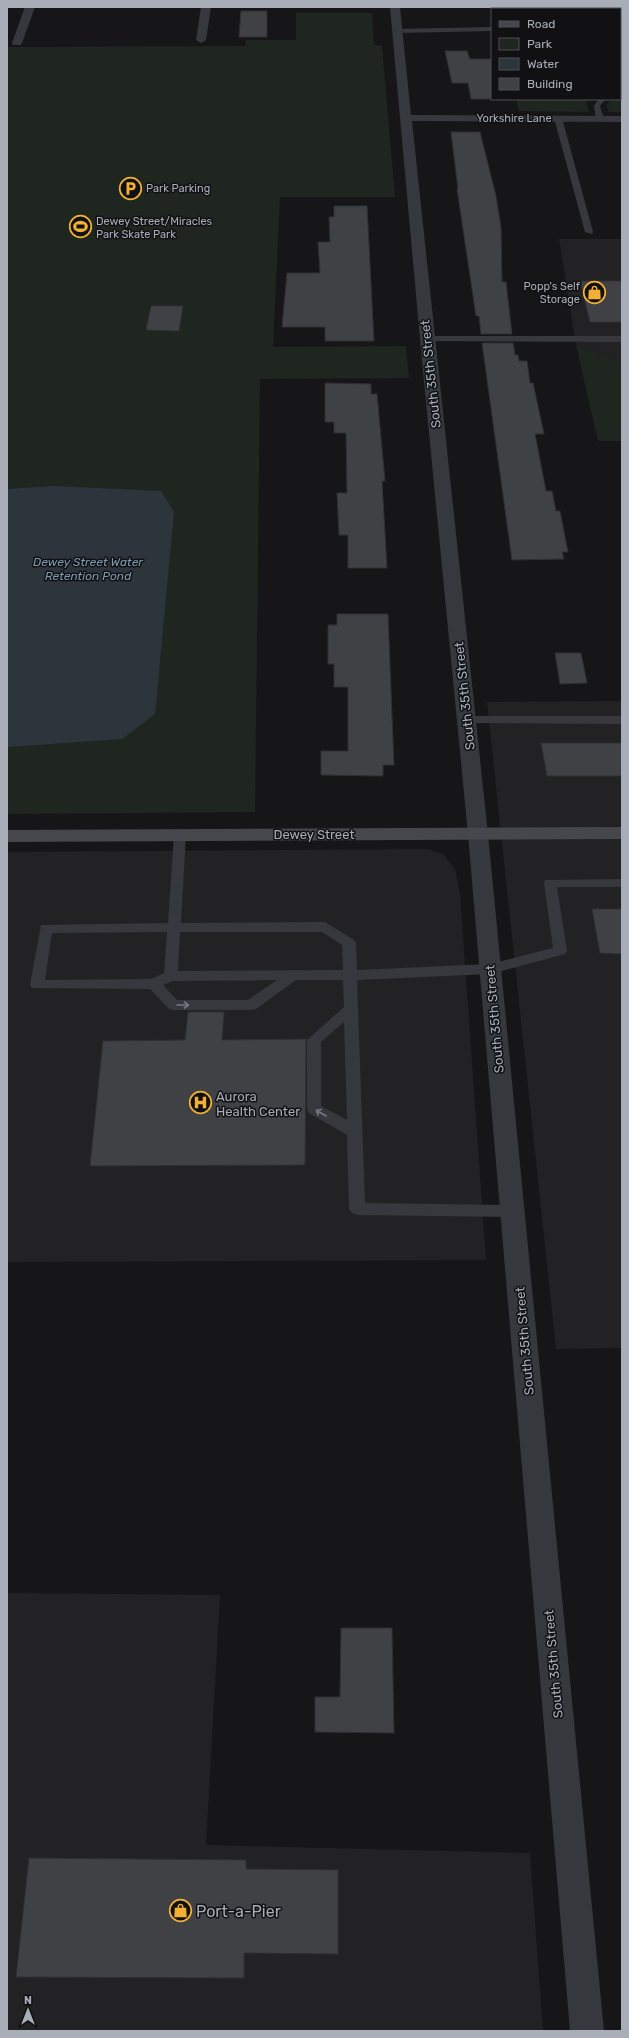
<svg xmlns="http://www.w3.org/2000/svg" width="629" height="2038" viewBox="0 0 629 2038" font-family="Rubik,sans-serif">
<style>
.built{fill:#222225}
.green{fill:#1e261f}
.water{fill:#2c353c}
.building{fill:#404145;stroke:#303034}
.lines{fill:none;stroke-linecap:round;stroke-linejoin:round}
.lane{fill:#37383d;fill-rule:evenodd}
.street{fill:#37383d;fill-rule:evenodd}
.secondary{fill:#45474d;fill-rule:evenodd}
.oneway{stroke:#757881}
.labels{text-anchor:middle;stroke-width:3;stroke-linejoin:round;paint-order:stroke}
.far-street-label{font-size:11px;fill:#a8adb8;stroke:#111113}
.far-poi-label{font-size:11px;fill:#a8adb8;stroke:#111113;text-anchor:start}
.far-water-label{font-size:12px;font-style:italic;fill:#7f9bb3;stroke:#111113}
.street-label{font-size:13px;fill:#a8adb8;stroke:#111113}
.poi-label{font-size:13px;fill:#a8adb8;stroke:#111113;text-anchor:start}
.near-poi-label{font-size:16px;fill:#a8adb8;stroke:#111113;text-anchor:start}
</style>
<rect width="100%" height="100%" fill="#161618"/>
<path class="built" d="M 559,239 L 622,239 L 622,362 L 576,345 Z
M 622,701 L 622,1348 L 556,1349 L 487,702 Z
M 427,849 L 443,854 L 455,869 L 460,893 L 486,1260 L 7,1262 L 7,852 Z
M 7,1593 L 220,1595 L 206,1845 L 530,1853 L 543,2031 L 7,2031 Z"/>
<path class="green" d="M 296,13 L 372,13 L 374,45 L 382,46 L 395,197 L 280,197 L 273,347 L 406,346 L 409,378 L 260,379 L 255,812 L 7,814 L 7,47 L 245,46 L 246,40 L 296,40 Z
M 622,94 L 622,112 L 609,112 L 606,105 L 612,99 L 620,99 L 620,95 Z
M 516,99 L 590,99 L 586,102 L 589,112 L 519,111 Z
M 576,345 L 622,362 L 622,441 L 598,441 Z"/>
<path class="water" d="M 54,486 L 161,491 L 174,512 L 155,714 L 122,739 L 7,747 L 7,489 Z"/>
<path class="building" d="M 241,11 L 267,11 L 267,37 L 239,37 Z
M 445,51 L 467,51 L 470,59 L 492,59 L 492,99 L 471,99 L 468,83 L 452,83 Z
M 451,132 L 480,132 L 496,196 L 501,227 L 502,282 L 506,282 L 512,334 L 481,334 L 479,316 L 476,316 L 457,189 L 458,189 Z
M 334,206 L 367,206 L 374,341 L 325,341 L 325,327 L 282,327 L 287,273 L 320,273 L 318,242 L 330,242 L 329,217 L 334,217 Z
M 580,281 L 622,281 L 622,322 L 590,322 Z
M 151,306 L 183,306 L 179,331 L 146,330 Z
M 482,343 L 513,343 L 515,355 L 518,355 L 519,361 L 527,361 L 530,383 L 533,383 L 544,434 L 535,434 L 546,491 L 552,491 L 556,511 L 560,511 L 568,552 L 562,552 L 564,559 L 512,560 Z
M 325,383 L 371,384 L 371,394 L 377,394 L 385,481 L 382,481 L 387,568 L 348,568 L 348,535 L 339,535 L 337,493 L 347,493 L 346,433 L 334,433 L 334,422 L 325,422 Z
M 337,614 L 388,614 L 394,765 L 383,765 L 383,776 L 321,775 L 321,751 L 348,751 L 348,687 L 334,687 L 334,664 L 328,664 L 328,625 L 337,625 Z
M 555,653 L 581,653 L 587,683 L 560,684 Z
M 541,743 L 622,743 L 622,776 L 547,776 Z
M 592,909 L 622,909 L 622,954 L 600,953 Z
M 188,1012 L 224,1012 L 222,1040 L 306,1039 L 305,1165 L 90,1166 L 103,1041 L 185,1040 Z
M 341,1628 L 392,1628 L 394,1733 L 315,1732 L 315,1697 L 340,1697 Z
M 29,1858 L 246,1860 L 246,1869 L 338,1870 L 338,1954 L 244,1953 L 244,1978 L 16,1977 Z"/>
<g class="lines">
<path class="lane" d="M 559,7 L 565,7 L 566,9 L 560,9 Z
M 620,19 L 622,19 L 622,23 L 620,23 Z
M 492,27 L 492,31 L 397,33 L 394,31 L 397,29 Z
M 620,74 L 622,74 L 622,79 L 620,79 Z
M 620,89 L 622,89 L 622,94 L 620,94 Z
M 598,99 L 606,99 L 600,106 L 604,119 L 600,121 L 596,119 L 594,106 Z
M 558,116 L 562,118 L 593,232 L 592,234 L 585,232 L 554,118 Z
M 427,336 L 622,336 L 622,342 L 424,341 L 423,339 Z
M 467,716 L 622,716 L 622,724 L 463,723 L 461,720 Z
M 180,830 L 184,831 L 186,834 L 181,923 L 325,922 L 354,940 L 356,943 L 357,970 L 490,964 L 553,948 L 544,883 L 545,880 L 622,879 L 622,887 L 557,887 L 567,951 L 565,954 L 490,974 L 357,980 L 365,1203 L 512,1205 L 517,1207 L 520,1211 L 517,1215 L 512,1217 L 357,1215 L 352,1213 L 349,1209 L 347,1135 L 309,1113 L 307,1109 L 307,1040 L 344,1007 L 343,980 L 296,980 L 256,1009 L 251,1010 L 174,1010 L 169,1009 L 150,989 L 32,988 L 30,985 L 41,925 L 168,923 L 174,834 L 176,831 ZM 167,932 L 164,973 L 151,979 L 45,980 L 52,933 ZM 180,932 L 322,932 L 342,945 L 343,970 L 178,971 ZM 277,980 L 248,1000 L 177,1000 L 163,985 L 173,981 ZM 344,1022 L 347,1120 L 321,1106 L 321,1042 Z"/>
<path class="street" d="M 25,7 L 35,7 L 22,43 L 21,45 L 13,45 L 12,43 Z
M 201,7 L 211,7 L 206,40 L 201,43 L 196,40 Z
M 390,7 L 400,7 L 411,115 L 622,116 L 622,122 L 412,121 L 488,834 L 604,2031 L 570,2031 L 468,834 L 422,361 Z"/>
<path class="secondary" d="M 622,827 L 622,839 L 7,842 L 7,830 Z"/>
</g>
<defs><path id="oneway-shaft" d="M-6 0H5M1.5-3L5.5 0L1.5 3" fill="none" stroke-width="1.6" stroke-linecap="round" stroke-linejoin="round"/></defs>
<g class="oneway">
<use href="#oneway-shaft" transform="translate(183 1005)"/>
<use href="#oneway-shaft" transform="translate(321 1113) rotate(-150)"/>
</g>
<defs>
<symbol id="parking-ring" viewBox="-11 -11 22 22"><circle r="9.5" fill="#111113" stroke="#f2b134" stroke-width="1.5"/><path d="M-3.5-5.5H1a3.5 3.5 0 0 1 0 7H-1V5.5H-3.5ZM-1-3.4V-.6H.8a1.4 1.4 0 0 0 0-2.8Z" fill="#f2b134"/></symbol>
<symbol id="stadium-ring" viewBox="-11 -11 22 22"><circle r="9.5" fill="#111113" stroke="#f2b134" stroke-width="1.5"/><path d="M0-5a6.5 5 0 1 0 0 10a6.5 5 0 1 0 0-10ZM-3.5-1.8h7v3.6h-7Z" fill="#f2b134"/></symbol>
<symbol id="shop-ring" viewBox="-11 -11 22 22"><circle r="9.5" fill="#111113" stroke="#f2b134" stroke-width="1.5"/><path d="M-5-2.5h2.3a2.7 3.5 0 0 1 5.4 0H5L5.5 6h-11ZM-1.5-2.5h3a1.5 2.3 0 0 0-3 0Z" fill="#f2b134"/></symbol>
<symbol id="hospital-ring" viewBox="-11 -11 22 22"><circle r="9.5" fill="#111113" stroke="#f2b134" stroke-width="1.5"/><path d="M-5-5h3v3.5h4V-5h3V5h-3V1.5h-4V5h-3Z" fill="#f2b134"/></symbol>
</defs>
<g fill-rule="evenodd">
<use href="#parking-ring" x="118" y="176" width="25" height="25"/>
<use href="#stadium-ring" x="68" y="214" width="25" height="25"/>
<use href="#shop-ring" x="582" y="280" width="25" height="25"/>
<use href="#hospital-ring" x="188" y="1090" width="25" height="25"/>
<use href="#shop-ring" x="168" y="1898" width="25" height="25"/>
</g>
<g class="labels">
<g class="far-street-label">
<text x="514" y="122">Yorkshire Lane</text>
</g>
<g class="far-poi-label">
<text x="146" y="192">Park Parking</text>
<text x="96" y="225">Dewey Street/Miracles<tspan x="96" dy="13">Park Skate Park</tspan></text>
<text x="580" y="290" text-anchor="end">Popp's Self<tspan x="580" dy="13">Storage</tspan></text>
</g>
<g class="far-water-label">
<text x="88" y="566">Dewey Street Water<tspan x="88" dy="14">Retention Pond</tspan></text>
</g>
<g class="street-label">
<text transform="translate(430 374) rotate(-96)" y="5">South 35th Street</text>
<text transform="translate(464 696) rotate(-96)" y="5">South 35th Street</text>
<text x="314" y="839">Dewey Street</text>
<text transform="translate(494 1019) rotate(-95)" y="5">South 35th Street</text>
<text transform="translate(524 1341) rotate(-95)" y="5">South 35th Street</text>
<text transform="translate(553 1664) rotate(-95)" y="5">South 35th Street</text>
</g>
<g class="poi-label">
<text x="216" y="1101">Aurora<tspan x="216" dy="15">Health Center</tspan></text>
</g>
<g class="near-poi-label">
<text x="196" y="1917">Port-a-Pier</text>
</g>
</g>
<rect width="629" height="2038" fill="none" stroke="#a8adb8" stroke-width="16"/>
<rect x="491" y="8" width="130" height="92" fill="#111113" stroke="#4d4f55"/>
<rect x="499" y="21" width="20" height="6" fill="#45474d" stroke="#4d4f55"/>
<text x="527" y="28" font-size="12" fill="#a8adb8">Road</text>
<rect x="499" y="38" width="20" height="12" fill="#1e261f" stroke="#4d4f55"/>
<text x="527" y="48" font-size="12" fill="#a8adb8">Park</text>
<rect x="499" y="58" width="20" height="12" fill="#2c353c" stroke="#4d4f55"/>
<text x="527" y="68" font-size="12" fill="#a8adb8">Water</text>
<rect x="499" y="78" width="20" height="12" fill="#404145" stroke="#4d4f55"/>
<text x="527" y="88" font-size="12" fill="#a8adb8">Building</text>
<g transform="translate(28 2010)" stroke="#111113" stroke-width="3" paint-order="stroke">
<path d="M0-3L7 15L0 10L-7 15Z" fill="#a8adb8"/>
<text y="-6" font-size="11" font-weight="bold" text-anchor="middle" fill="#a8adb8">N</text>
</g>
</svg>
